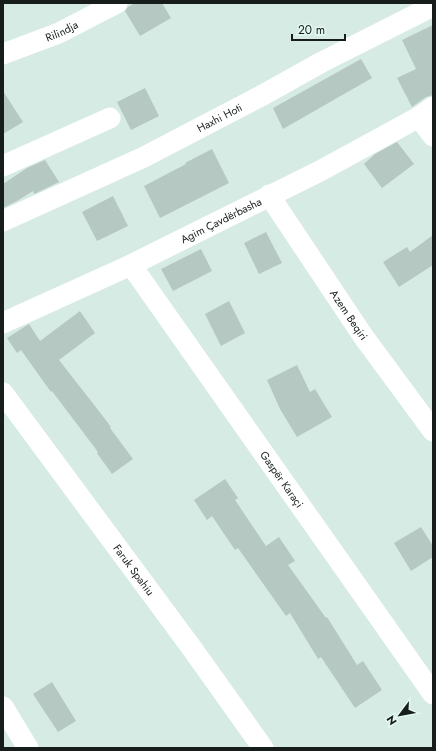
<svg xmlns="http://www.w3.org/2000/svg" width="436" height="751" viewBox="0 0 436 751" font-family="Jost,sans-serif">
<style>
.building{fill:#b5c8c2}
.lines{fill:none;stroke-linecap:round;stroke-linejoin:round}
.minor{stroke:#fff;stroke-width:21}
.labels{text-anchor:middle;stroke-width:3.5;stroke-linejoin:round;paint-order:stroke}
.street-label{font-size:11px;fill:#161d1b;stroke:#e4f8f2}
</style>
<rect width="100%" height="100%" fill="#d7ebe5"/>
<path class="building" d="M 135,3 L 162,3 L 171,18 L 140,36 L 125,11 L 128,7 Z
M 433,25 L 433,95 L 426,97 L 412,107 L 397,78 L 416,69 L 402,40 Z
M 361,59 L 372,78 L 283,129 L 273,108 Z
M 145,88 L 159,116 L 131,130 L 117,102 Z
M 3,91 L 23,122 L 3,134 Z
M 397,142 L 414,164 L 382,188 L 364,164 L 375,154 Z
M 212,149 L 229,183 L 160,218 L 144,186 L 186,164 L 185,163 Z
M 45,160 L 59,182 L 34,194 L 33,191 L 17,201 L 3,208 L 3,184 L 27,168 Z
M 113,196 L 128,226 L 97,241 L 82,212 Z
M 266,232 L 282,263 L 259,274 L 244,243 Z
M 433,235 L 433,265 L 399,287 L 383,262 L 407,247 L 410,252 Z
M 201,249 L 212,271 L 173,291 L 161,269 Z
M 229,301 L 245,333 L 221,346 L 205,314 Z
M 80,311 L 95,333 L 59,360 L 95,406 L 111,427 L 110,428 L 133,459 L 112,474 L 97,453 L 98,452 L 52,391 L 51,392 L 21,350 L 17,353 L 7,338 L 29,324 L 40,341 Z
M 297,365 L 310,392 L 315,389 L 332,417 L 297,437 L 280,409 L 267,380 Z
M 225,479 L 238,498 L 235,500 L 266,546 L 279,537 L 295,561 L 288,565 L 326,618 L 327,617 L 357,665 L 363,661 L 382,690 L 355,708 L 321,657 L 318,659 L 290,613 L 286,616 L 238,548 L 235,550 L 212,516 L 207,520 L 194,500 Z
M 421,527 L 433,546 L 433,557 L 411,571 L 394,543 Z
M 52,682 L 76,721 L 58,732 L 33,694 Z"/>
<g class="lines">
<g class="minor">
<path id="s1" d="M 3,54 L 59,33 L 117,3"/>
<path d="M 419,117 L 433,136"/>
<path d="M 3,166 L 110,118"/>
<path id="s2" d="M 269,195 L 363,336 L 433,431"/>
<path id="s3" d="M 3,221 L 144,157 L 261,96 L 322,62 L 433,6"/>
<path id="s4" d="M 131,265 L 433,694"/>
<path id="s5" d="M 3,323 L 131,265 L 320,171 L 419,117 L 433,107"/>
<path id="s6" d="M 3,393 L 191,647 L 263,748"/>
<path d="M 3,707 L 28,748"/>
</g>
</g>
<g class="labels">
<g class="street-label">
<text dy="4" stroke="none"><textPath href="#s1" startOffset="63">Rilindja</textPath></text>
<text dy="4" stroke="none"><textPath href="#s3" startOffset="240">Haxhi Hoti</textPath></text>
<text dy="4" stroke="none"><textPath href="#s5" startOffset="241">Agim Çavdërbasha</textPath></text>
<text dy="4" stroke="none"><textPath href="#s2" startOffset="144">Azem Beqiri</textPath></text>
<text dy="4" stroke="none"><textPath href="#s4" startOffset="262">Gaspër Karaçi</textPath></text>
<text dy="4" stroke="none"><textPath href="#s6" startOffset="220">Faruk Spahiu</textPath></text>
</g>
</g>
<rect width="436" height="751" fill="none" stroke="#161d1b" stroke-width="8"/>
<g transform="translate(400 715) rotate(238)" stroke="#e4f8f2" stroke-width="3" paint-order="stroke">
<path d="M0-3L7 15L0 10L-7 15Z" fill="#161d1b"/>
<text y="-6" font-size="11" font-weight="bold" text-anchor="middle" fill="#161d1b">N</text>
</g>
<path d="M292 34v6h53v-6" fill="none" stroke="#161d1b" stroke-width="2"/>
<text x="298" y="34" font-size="12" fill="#161d1b" stroke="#e4f8f2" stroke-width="3" paint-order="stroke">20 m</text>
</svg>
